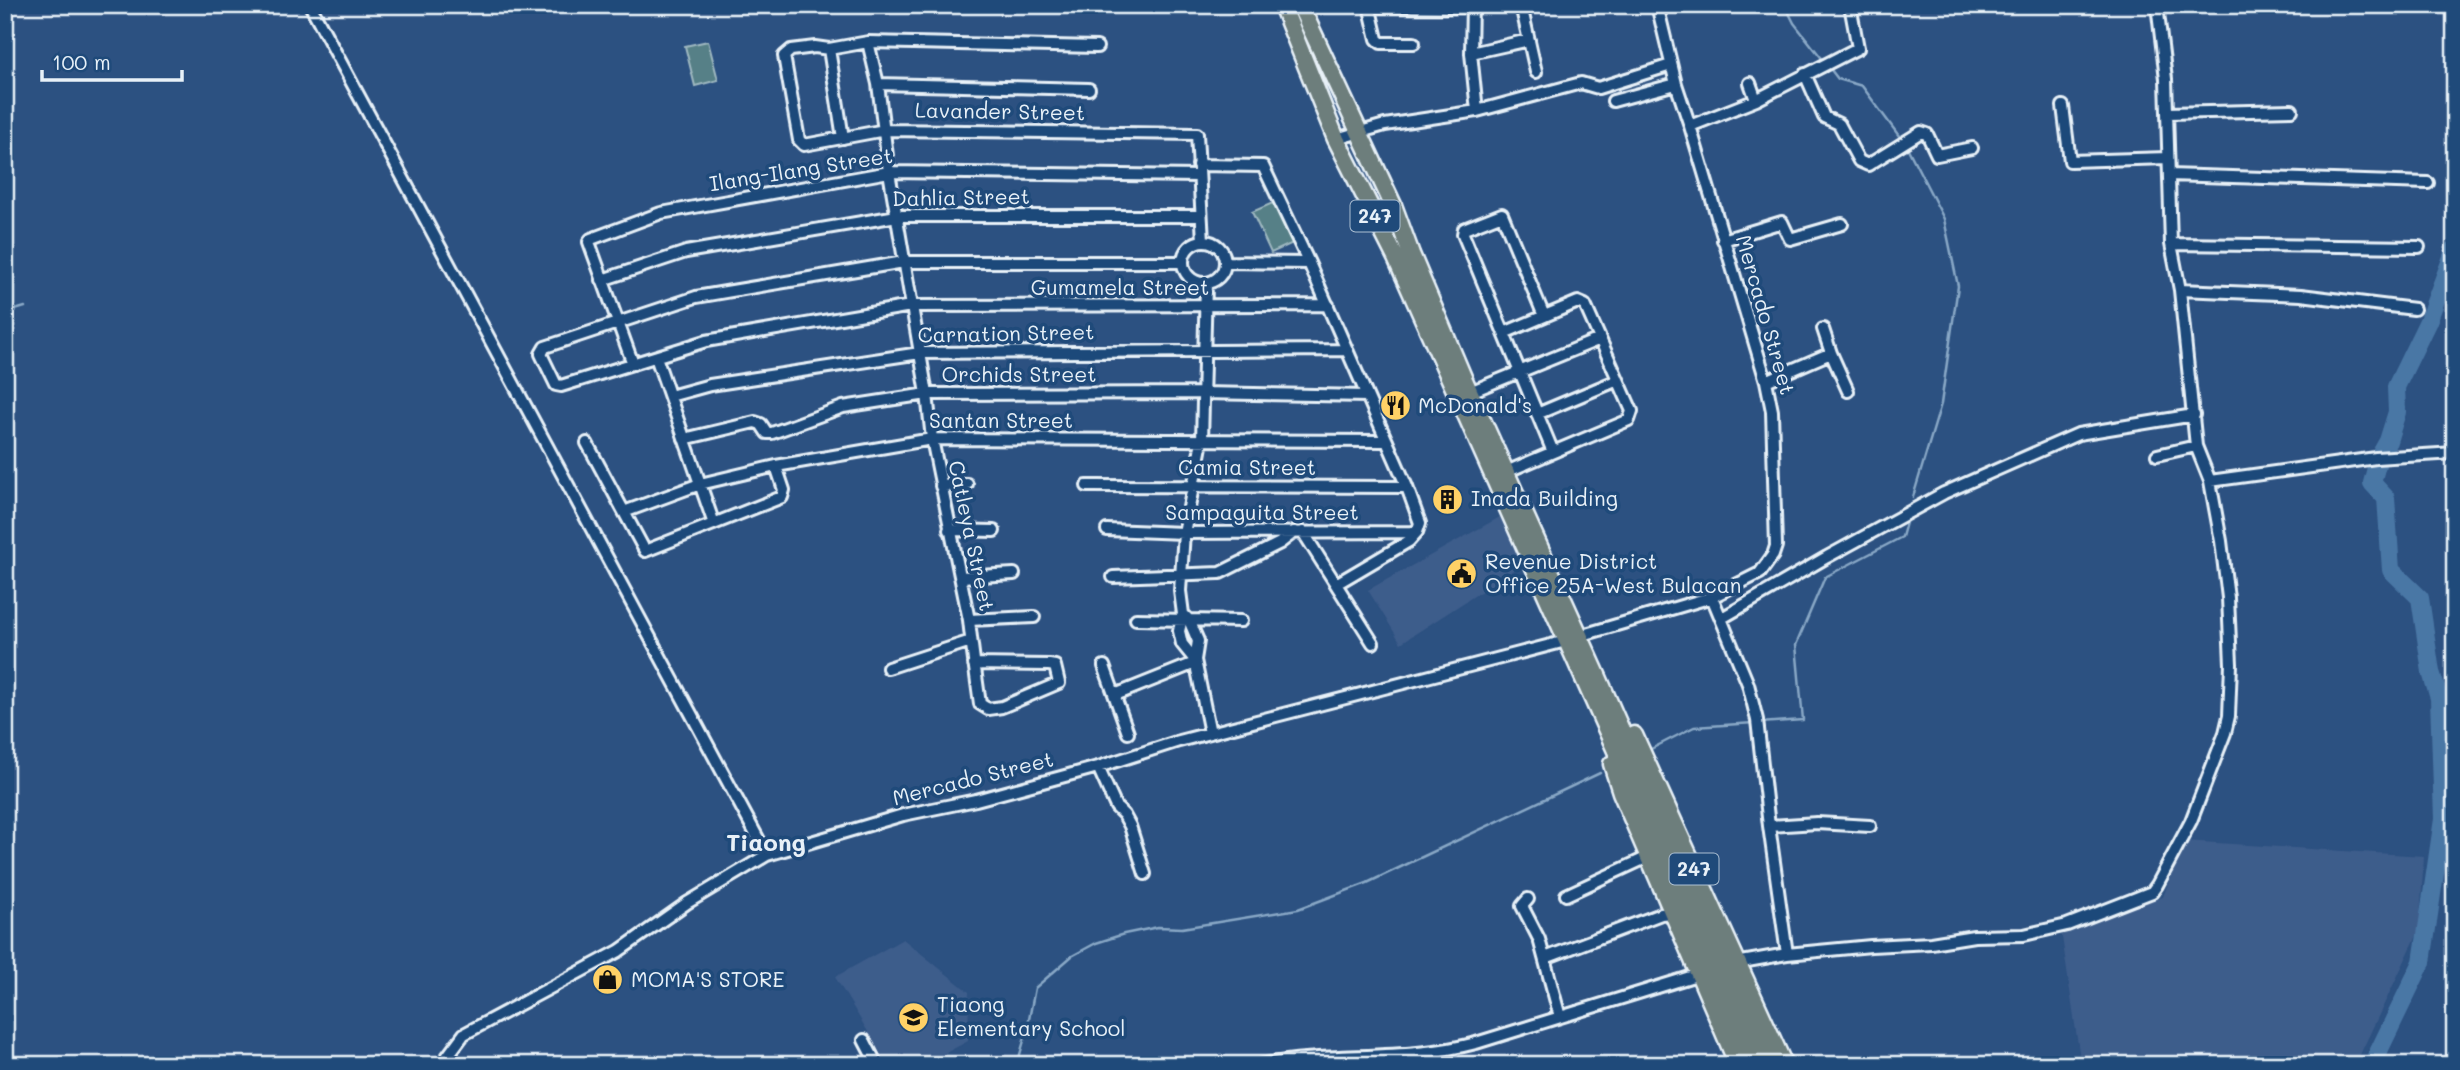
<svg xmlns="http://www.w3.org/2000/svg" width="2460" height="1070" viewBox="0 0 2460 1070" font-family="Mali,sans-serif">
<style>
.built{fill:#3e5d8b}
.green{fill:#568087;stroke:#9fb8c0;stroke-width:2}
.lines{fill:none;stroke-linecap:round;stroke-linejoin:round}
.stream{stroke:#89a8c6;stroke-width:2.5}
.river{stroke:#4a77a5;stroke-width:18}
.minor-casing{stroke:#e8f1f8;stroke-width:16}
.highway-casing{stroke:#e8f1f8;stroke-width:21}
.minor{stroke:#1f4a7a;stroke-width:10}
.highway{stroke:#6d7e7c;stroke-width:16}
.labels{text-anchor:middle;stroke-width:7;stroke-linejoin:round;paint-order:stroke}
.shield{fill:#1f4a7a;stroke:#acbfd2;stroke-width:2}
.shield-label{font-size:19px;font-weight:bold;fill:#e8f1f8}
.street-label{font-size:21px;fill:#e8f1f8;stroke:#1f4a7a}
.poi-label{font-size:21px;fill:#e8f1f8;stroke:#1f4a7a;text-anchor:start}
.quarter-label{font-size:24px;font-weight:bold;fill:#e8f1f8;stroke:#1f4a7a}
</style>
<rect width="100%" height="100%" fill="#2c5181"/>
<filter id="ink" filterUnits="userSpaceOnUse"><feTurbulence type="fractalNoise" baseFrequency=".0143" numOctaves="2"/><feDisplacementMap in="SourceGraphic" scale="14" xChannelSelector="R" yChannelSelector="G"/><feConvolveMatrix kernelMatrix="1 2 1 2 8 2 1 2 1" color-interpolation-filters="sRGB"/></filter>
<g filter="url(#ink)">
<path class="built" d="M 1500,517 L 1522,565 L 1401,643 L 1368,590 Z
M 2184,841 L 2424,856 L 2419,931 L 2355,1065 L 2081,1065 L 2061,930 L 2163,897 Z
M 903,939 L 969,992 L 968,1041 L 923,1065 L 888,1065 L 835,977 Z"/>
<path class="green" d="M 708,41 L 718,80 L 695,86 L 685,46 Z
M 1275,202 L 1293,243 L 1271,253 L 1252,212 Z"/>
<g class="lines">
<path class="stream" d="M 1785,5 L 1794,23 L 1824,61
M 1828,66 L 1838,79 L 1862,86 L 1902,140
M 1906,145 L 1944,219 L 1958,286 L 1941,404 L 1913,497
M 5,313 L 25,307
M 1760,723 L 1803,720 L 1796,645 L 1825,577 L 1902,537 L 1907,519
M 1647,751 L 1694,727 L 1754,723
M 1017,1065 L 1027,1030 L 1035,988 L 1072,956 L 1096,943 L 1124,934 L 1158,927 L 1182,928 L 1298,909 L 1367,883 L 1600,773"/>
<path class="river" d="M 2372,1065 L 2422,962 L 2443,819 L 2439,698 L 2431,672 L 2420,598 L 2391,570 L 2386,498 L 2372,483 L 2379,457 L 2388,441 L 2397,412 L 2396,387 L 2428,321 L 2455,249"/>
<defs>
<path id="minor" d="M 310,5 L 767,855
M 1369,5 L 1377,39 L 1381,43 L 1414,43
M 1369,6 L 1472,7
M 1523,14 L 1536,72
M 868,42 L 878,84 L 889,172 L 927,394 L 932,439 L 969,620 C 972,648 976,676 980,704 L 988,709 L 1002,707 L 1059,683 L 1055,666 L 1049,665 L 974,664
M 1097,47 L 868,42 L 829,49 L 815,47 L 791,50 L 784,56 L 799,140 L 804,145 L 885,130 L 1197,134 L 1203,241
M 829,49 L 843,138
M 1471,53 L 1529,40
M 1805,74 L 1824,117 L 1839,124 L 1859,161 L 1868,165 L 1921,132 L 1927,134 L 1937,155 L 1972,148
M 1750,83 L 1756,100
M 878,84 L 1089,89
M 1613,101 L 1676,84
M 2063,106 L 2070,161 L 2168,158
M 1477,111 L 1581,83 L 1598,88 L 1671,65
M 2168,113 L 2292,110
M 1690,126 L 1756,100 L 1858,48 L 1850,5
M 1336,139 L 1385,125 L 1477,111 L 1471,53 L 1472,5
M 1198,165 L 1263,166 L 1309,263 L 1407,487 L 1420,523 L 1417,532
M 2169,175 L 2428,183
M 1723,240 L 1782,222 L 1790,239 L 1842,224
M1183 262a21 21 0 1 1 42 0a21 21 0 1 1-42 0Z
M 2171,244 L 2419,247
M 1183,262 L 904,262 L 696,297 L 545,347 L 541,354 L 556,385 L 561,386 L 706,341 L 911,306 L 1328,305
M 1225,262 L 1309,263
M 602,280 L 686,252 L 897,216 L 1201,216
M 2180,290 L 2301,295 L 2414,309
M 1544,316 L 1502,214 L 1464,229 L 1463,234 L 1553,452
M 1504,333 L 1578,302 L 1585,305 L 1632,411 L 1629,420 L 1506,472
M 1831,353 L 1848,391
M 656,357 L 714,524
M 633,364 L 589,242 L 591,239 L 661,213 L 889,172 L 1198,176
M 1766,381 L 1831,353 L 1823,329
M 1470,392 L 1600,339
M 670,396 L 710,385 L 920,353 L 1347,350
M 1537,414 L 1618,380
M 684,439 L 755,422 L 761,424 L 767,433 L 772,433 L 843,407 L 927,394 L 1202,393 L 1367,396
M 587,443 L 645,551 L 782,497 L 784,490 L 776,466
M 2157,455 L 2196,446
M 2210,481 L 2376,458 L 2455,453
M 941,486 L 967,484
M 1087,486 L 1407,487
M 624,512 L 700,484 L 776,466 L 932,439 L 1387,441
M 949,530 L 994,531
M 1107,530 L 1184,533 L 1417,532
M 1303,532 L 1373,643
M 961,577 L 1014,574
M 1113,577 L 1220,573 L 1280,543 L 1294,532
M 1336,584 L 1409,541 L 1417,532
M 1712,597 L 1748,684 L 1757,720 L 1769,826 L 1787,954
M 1183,614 L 1189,620 L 1198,641 L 1195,660 L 1210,733
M 1722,618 L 1827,557 L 1944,493 L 2078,434 L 2194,415
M 1136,619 L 1241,621
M 969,620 L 1034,617
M 1579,636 L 1712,597 L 1760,573 L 1773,555 L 1776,546 L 1772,411 L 1766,381 L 1690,126 L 1676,84 L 1657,5
M 1195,660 L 1182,644 L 1179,631 L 1183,614 L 1180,591 L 1184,533 L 1202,441 L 1206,283
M 1104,666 L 1128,733
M 888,668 L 971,641
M 1115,695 L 1195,663
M 1098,767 L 1116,807 L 1124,815 L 1130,826 L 1145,874
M 1769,826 L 1817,823 L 1870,826
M 1566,895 L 1648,857
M 1528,899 L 1522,906 L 1539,939 L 1560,1017
M 1545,958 L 1661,914 L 1673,913
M 1736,963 L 1787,954 L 1871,946 L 1931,943 L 1974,936 L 2024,935 L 2067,925 L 2152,892 L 2157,885 L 2191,821 L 2225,733 L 2229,716 L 2231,664 L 2228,598 L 2221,541 L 2210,481 L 2196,446 L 2180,290 L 2171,244 L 2166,79 L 2157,5
M 864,1040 L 877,1065
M 441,1065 L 464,1034 L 619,951 L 687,903 L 767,855 L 903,815 L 976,800 L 1098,767 L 1179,741 L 1566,641
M 1260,1065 C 1331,1051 1405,1062 1476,1043 L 1700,974"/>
<path id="highway" d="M 1282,5 L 1336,139 L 1396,258 L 1651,829 L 1753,1065
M 1300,5 L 1393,205 L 1411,254 L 1465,382 L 1598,677 L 1767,1065
M 1634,735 L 1784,1065
M 1612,764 L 1621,792 L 1738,1065"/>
</defs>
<use href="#minor" class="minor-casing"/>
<use href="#highway" class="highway-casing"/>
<use href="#minor" class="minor"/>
<use href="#highway" class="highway"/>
</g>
</g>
<defs>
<symbol id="restaurant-disc" viewBox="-11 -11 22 22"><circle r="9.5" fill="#ffd166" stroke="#1f4a7a"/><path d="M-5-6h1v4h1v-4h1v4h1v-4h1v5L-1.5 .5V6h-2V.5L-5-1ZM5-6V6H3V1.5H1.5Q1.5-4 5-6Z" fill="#111"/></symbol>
<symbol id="building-disc" viewBox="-11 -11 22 22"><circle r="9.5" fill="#ffd166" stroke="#1f4a7a"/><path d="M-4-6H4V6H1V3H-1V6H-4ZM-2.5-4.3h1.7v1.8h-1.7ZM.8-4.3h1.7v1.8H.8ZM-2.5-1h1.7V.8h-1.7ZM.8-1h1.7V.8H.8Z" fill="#111"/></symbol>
<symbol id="civic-disc" viewBox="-11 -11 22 22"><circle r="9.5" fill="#ffd166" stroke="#1f4a7a"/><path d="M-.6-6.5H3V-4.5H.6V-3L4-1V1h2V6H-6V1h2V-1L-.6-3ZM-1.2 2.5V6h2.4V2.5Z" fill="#111"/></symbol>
<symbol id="shop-disc" viewBox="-11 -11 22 22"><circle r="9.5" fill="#ffd166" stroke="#1f4a7a"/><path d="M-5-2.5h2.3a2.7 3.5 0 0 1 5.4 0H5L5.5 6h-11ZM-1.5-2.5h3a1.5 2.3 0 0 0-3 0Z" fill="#111"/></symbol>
<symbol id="school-disc" viewBox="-11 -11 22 22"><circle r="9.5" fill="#ffd166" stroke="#1f4a7a"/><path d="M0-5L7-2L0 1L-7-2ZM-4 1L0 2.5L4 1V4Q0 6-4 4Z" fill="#111"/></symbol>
</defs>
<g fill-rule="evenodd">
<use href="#restaurant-disc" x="1378" y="388" width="35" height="35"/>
<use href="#building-disc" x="1430" y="482" width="35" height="35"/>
<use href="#civic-disc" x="1444" y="556" width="35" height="35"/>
<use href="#shop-disc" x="590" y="962" width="35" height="35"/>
<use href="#school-disc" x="896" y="1000" width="35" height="35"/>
</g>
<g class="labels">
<g class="shield">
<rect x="1350.5" y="200.5" width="49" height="31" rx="5"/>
<rect x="1669.5" y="853.5" width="49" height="31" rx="5"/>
</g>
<g class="shield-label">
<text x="1375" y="223">247</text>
<text x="1694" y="876">247</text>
</g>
<g class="street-label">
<text transform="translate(1000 112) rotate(1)" y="7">Lavander Street</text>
<text transform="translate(801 170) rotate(-9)" y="7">Ilang-Ilang Street</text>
<text transform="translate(961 198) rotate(-1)" y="7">Dahlia Street</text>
<text x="1120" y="295">Gumamela Street</text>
<text transform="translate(1765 315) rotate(74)" y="7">Mercado Street</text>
<text transform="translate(1006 334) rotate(-1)" y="7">Carnation Street</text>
<text x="1019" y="382">Orchids Street</text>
<text x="1001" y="428">Santan Street</text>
<text x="1247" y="475">Camia Street</text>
<text x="1262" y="520">Sampaguita Street</text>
<text transform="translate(971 536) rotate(78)" y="7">Catleya Street</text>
<text transform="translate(973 779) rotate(-14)" y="7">Mercado Street</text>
</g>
<g class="poi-label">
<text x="1418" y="413">McDonald's</text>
<text x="1471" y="506">Inada Building</text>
<text x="1485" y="569">Revenue District<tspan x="1485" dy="24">Office 25A-West Bulacan</tspan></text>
<text x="631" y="987">MOMA'S STORE</text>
<text x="937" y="1012">Tiaong<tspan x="937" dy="24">Elementary School</tspan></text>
</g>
<g class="quarter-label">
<text x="766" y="851">Tiaong</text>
</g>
</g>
<rect width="2460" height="1070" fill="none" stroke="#1f4a7a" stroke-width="28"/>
<rect x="14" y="14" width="2432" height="1042" fill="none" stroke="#e8f1f8" stroke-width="2.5" filter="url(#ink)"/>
<path d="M42 70v10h140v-10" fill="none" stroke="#e8f1f8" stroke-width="3.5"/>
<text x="52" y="70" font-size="21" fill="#e8f1f8" stroke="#1f4a7a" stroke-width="5" paint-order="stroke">100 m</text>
</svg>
